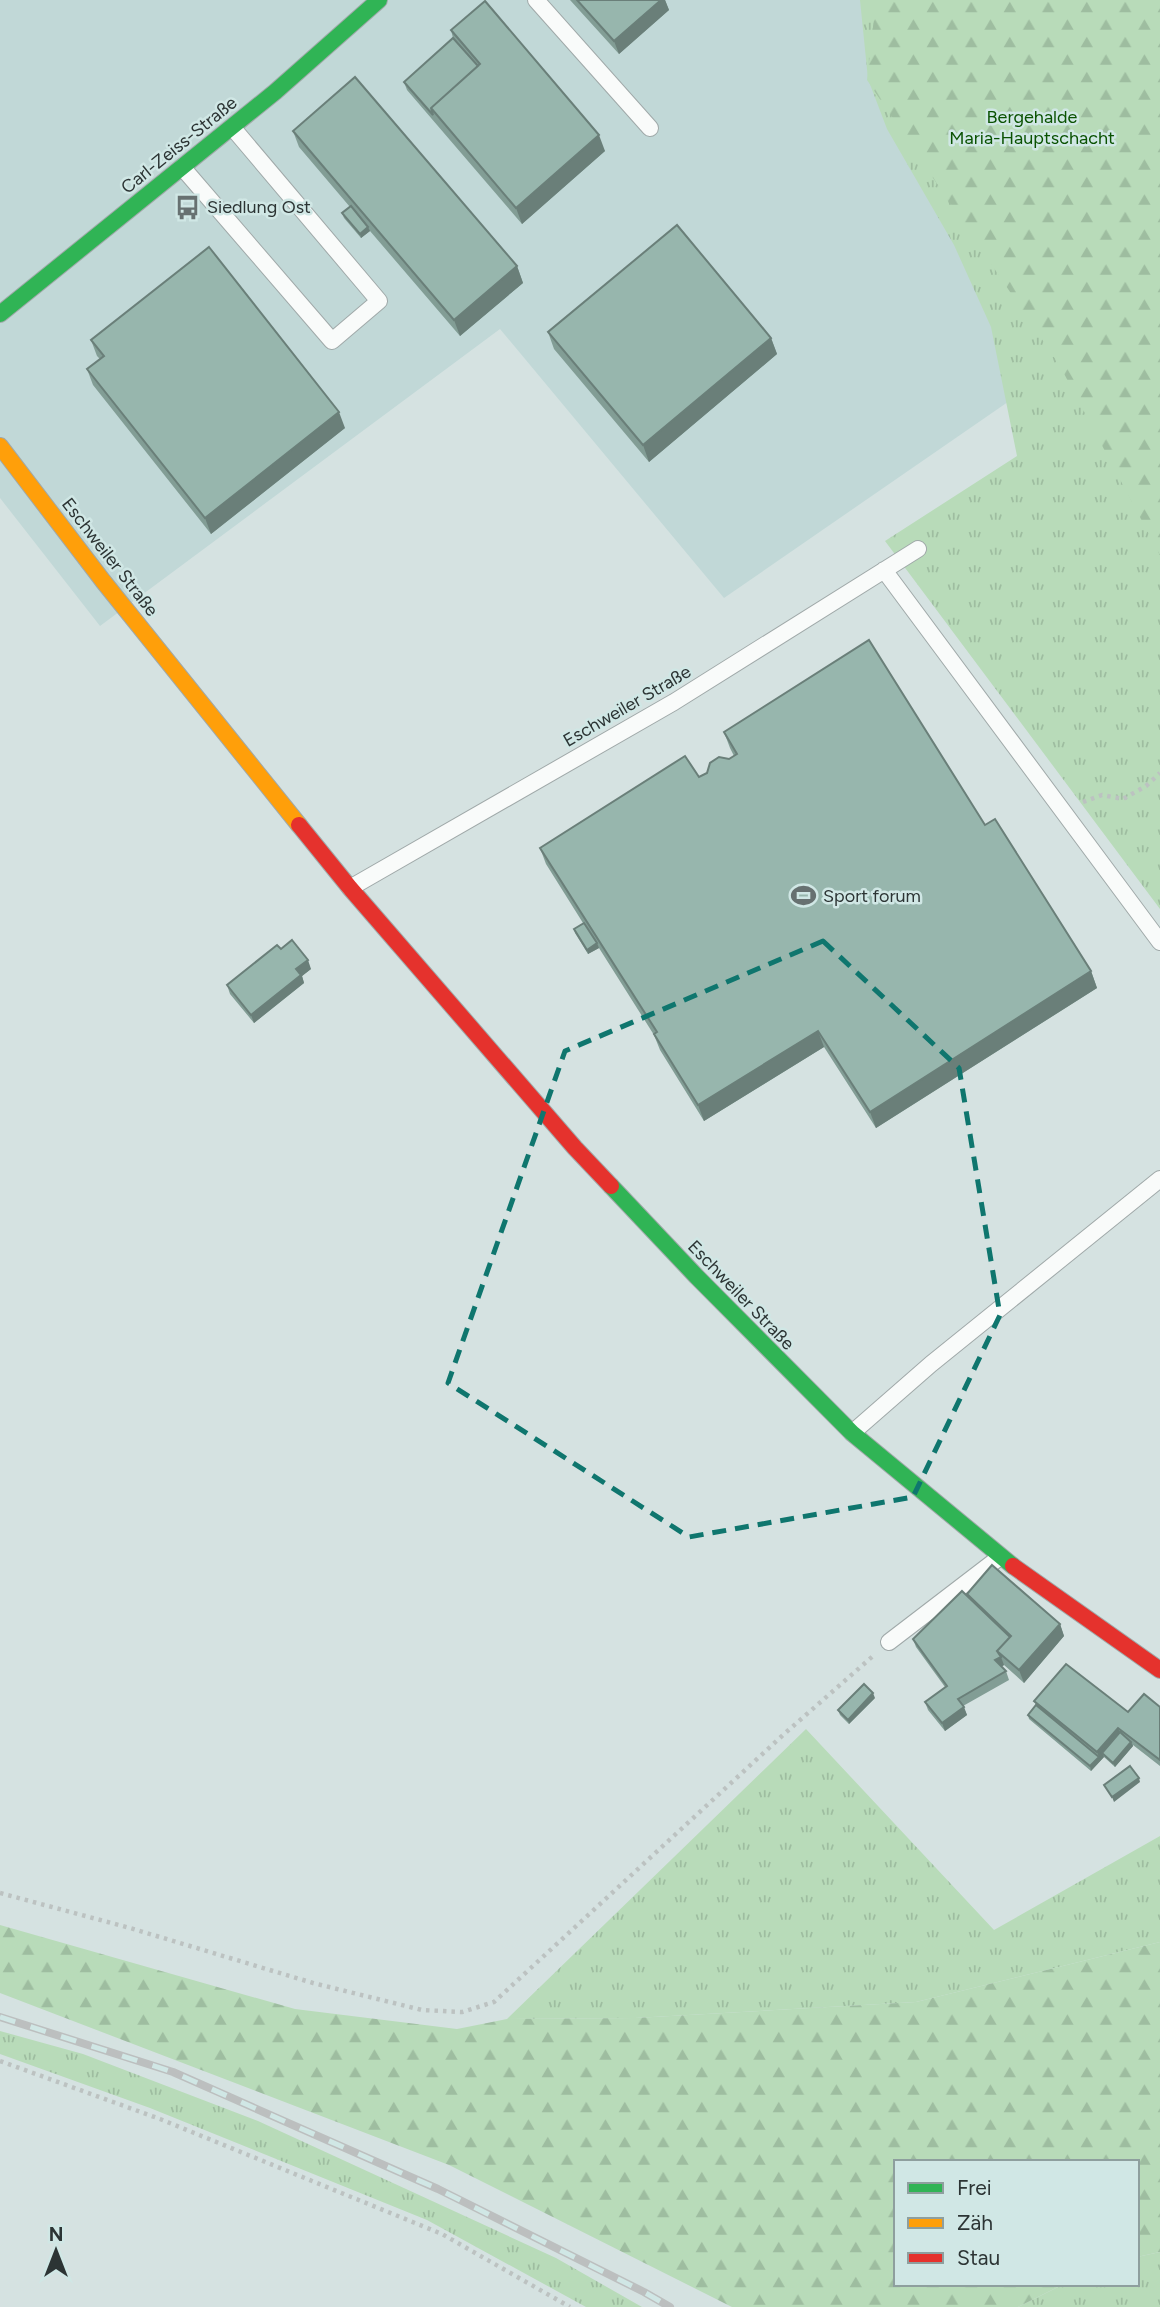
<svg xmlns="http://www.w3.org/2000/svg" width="1160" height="2307" viewBox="0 0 1160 2307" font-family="Figtree,sans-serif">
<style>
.built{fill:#c1d8d7}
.grass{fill:url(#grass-tufts)}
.forest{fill:url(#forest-firs)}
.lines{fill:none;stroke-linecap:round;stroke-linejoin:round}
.lane-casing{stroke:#a0a9a9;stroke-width:18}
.fast-casing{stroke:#a0a9a9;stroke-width:18}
.slow-casing{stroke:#a0a9a9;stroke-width:18}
.jam-casing{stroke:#a0a9a9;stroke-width:18}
.path{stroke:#bcc2c1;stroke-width:4.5;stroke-dasharray:3.5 5;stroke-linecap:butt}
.lane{stroke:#f9fbfa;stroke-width:16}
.fast{stroke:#30b455;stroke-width:16}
.slow{stroke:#ff9f0a;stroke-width:16}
.jam{stroke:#e5322d;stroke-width:16}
.rail-casing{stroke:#bcbfbf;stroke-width:8}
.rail{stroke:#d0e7e5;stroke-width:5;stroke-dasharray:16;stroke-linecap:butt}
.wall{fill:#829d95}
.shaded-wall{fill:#6a7f79}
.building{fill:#97b6ad;stroke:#6a7f79;stroke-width:2}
.marked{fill:none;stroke:#0f766e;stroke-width:5;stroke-dasharray:14 9;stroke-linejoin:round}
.labels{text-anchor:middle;stroke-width:5;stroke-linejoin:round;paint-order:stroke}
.park-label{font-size:18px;fill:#0a5202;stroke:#d0e7e5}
.street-label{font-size:18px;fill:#2c3434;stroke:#d0e7e5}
.poi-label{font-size:18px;fill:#2c3434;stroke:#d0e7e5;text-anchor:start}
</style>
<defs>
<pattern id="grass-tufts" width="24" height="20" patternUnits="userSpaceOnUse" patternTransform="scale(1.75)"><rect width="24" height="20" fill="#b8dbb9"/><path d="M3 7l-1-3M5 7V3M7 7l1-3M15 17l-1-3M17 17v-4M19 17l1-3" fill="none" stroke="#9ebda0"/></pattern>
<pattern id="forest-firs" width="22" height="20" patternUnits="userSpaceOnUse" patternTransform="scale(1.75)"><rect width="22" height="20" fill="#b8dbb9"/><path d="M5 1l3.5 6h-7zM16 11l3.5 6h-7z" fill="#9ebda0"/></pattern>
</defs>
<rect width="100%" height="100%" fill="#d5e2e1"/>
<path class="built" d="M 0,0 L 876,0 L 1060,366 L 724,598 L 500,329 L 100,626 L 0,498 Z"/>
<path class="grass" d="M 860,0 L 1160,0 L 1160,909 L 885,541 L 1017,456 L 991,327 L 954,245 L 887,129 L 868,79 Z
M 806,1729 L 994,1930 L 1160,1836 L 1160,1942 L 916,2002 L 635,2018 L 507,2019 Z
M 0,2031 L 83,2054 L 258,2121 L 556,2258 L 642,2307 L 586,2307 L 427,2220 L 150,2108 L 0,2054 Z
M 1160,2252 L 1160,2307 L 1018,2307 L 1064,2284 L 1137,2284 L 1137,2257 Z"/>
<path class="forest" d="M 876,0 L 1160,0 L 1160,555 L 1060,366 L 867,80 Z
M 0,1925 L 295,2009 L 457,2029 L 507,2019 L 635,2018 L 916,2002 L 1160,1942 L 1160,2252 L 1137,2257 L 1137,2162 L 896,2162 L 896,2284 L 1064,2284 L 1018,2307 L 732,2307 L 449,2165 L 0,1993 Z"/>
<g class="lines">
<defs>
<path id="lane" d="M 536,0 L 650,128
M 182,167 L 332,341 L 379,301 L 232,127
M 884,570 L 1160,942
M 350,888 L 674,702 L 918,549
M 852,1433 L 931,1364 L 1160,1179
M 889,1642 L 1000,1557"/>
<path id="fast" d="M 0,314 L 275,92 L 379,0
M 611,1186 L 697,1277 L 852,1433 L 1013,1566"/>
<path id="slow" d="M 0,446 L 103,581 L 299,825"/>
<path id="jam" d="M 299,825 L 350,888 L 575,1148 L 611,1186
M 1013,1566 L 1160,1670"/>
</defs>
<use href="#lane" class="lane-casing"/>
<use href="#fast" class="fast-casing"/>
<use href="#slow" class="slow-casing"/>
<use href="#jam" class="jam-casing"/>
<path class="path" d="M 1083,802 L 1102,795 L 1123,799 L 1146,786 L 1160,773
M 0,1893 L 130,1928 L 313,1983 L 422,2010 L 462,2012 L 494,2002 L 783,1735 L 873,1656
M 0,2061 L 160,2119 L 442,2234 L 570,2307"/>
<use href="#lane" class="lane"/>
<use href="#fast" class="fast"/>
<use href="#slow" class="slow"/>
<use href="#jam" class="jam"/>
<defs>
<path id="rail" d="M 0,2017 L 173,2072 L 438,2189 L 644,2292 L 670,2307"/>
</defs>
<use href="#rail" class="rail-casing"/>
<use href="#rail" class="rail"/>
</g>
<path class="wall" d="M 570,0 L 665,0 L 669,10 L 619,54 Z
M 451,30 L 605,151 L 522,224 L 407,90 L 404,82 L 453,38 Z
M 293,131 L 517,266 L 523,283 L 460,336 L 370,231 L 361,238 L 344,218 L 342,213 L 350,207 L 299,147 Z
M 548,332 L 771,338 L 777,354 L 649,462 L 554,349 Z
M 91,340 L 345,428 L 211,534 L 93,385 L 87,369 L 100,359 L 97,356 Z
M 724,732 L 985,825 L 1091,971 L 1097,988 L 876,1128 L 824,1047 L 704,1121 L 660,1050 L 654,1035 L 599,948 L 588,954 L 575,933 L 574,929 L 583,923 L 546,864 L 540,848 L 699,777 L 734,756 L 730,748 Z
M 281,949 L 311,969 L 302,976 L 304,983 L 254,1023 L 230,994 L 227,985 Z
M 967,1595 L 1060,1624 L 1064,1636 L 1024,1683 L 1004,1665 L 1001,1667 L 1006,1671 L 1009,1680 L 963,1706 L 967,1715 L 945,1731 L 928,1710 L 925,1702 L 945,1687 L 916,1647 L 913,1639 Z
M 875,1698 L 849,1724 L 840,1715 L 838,1710 Z
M 1034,1701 L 1128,1712 L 1160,1707 L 1160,1766 L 1133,1745 L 1133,1746 L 1115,1767 L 1104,1757 L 1091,1771 L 1029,1719 L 1028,1715 L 1036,1705 Z"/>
<path class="shaded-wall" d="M 661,0 L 665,0 L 669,10 L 619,54 L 614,41 Z
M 599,135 L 605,151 L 522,224 L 516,208 Z
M 368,227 L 370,231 L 361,238 L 360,234 Z
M 517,266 L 523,283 L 460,336 L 454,320 Z
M 771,338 L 777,354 L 649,462 L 643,445 Z
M 339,412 L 345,428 L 211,534 L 205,518 Z
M 597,943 L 599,948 L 588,954 L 587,950 Z
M 308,960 L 311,969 L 302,976 L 304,983 L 254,1023 L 251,1015 L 296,969 Z
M 1091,971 L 1097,988 L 876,1128 L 870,1112 Z
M 818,1031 L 824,1047 L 704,1121 L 698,1105 Z
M 1060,1624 L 1064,1636 L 1024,1683 L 1019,1670 Z
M 1001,1657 L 1004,1665 L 998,1669 L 995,1660 Z
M 873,1693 L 875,1698 L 849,1724 L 848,1720 Z
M 964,1707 L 967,1715 L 945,1731 L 942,1723 Z
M 1118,1728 L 1122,1736 L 1102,1753 L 1104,1757 L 1091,1771 L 1090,1766 L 1099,1757 L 1097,1752 Z
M 1131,1742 L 1133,1746 L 1115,1767 L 1113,1763 Z
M 1139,1778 L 1140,1782 L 1114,1802 L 1112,1797 Z"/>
<path class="building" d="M 577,0 L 661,0 L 614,41 Z
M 485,1 L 599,135 L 516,208 L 431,108 L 480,64 L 451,30 Z
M 453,38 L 478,66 L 431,108 L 433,115 L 404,82 Z
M 355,77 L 517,266 L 454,320 L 293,131 Z
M 351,206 L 368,227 L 360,234 L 342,213 Z
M 677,225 L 771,338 L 643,445 L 548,332 Z
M 209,247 L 339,412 L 205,518 L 87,369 L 104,356 L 91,340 Z
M 869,640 L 985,825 L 995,819 L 1091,971 L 870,1112 L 818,1031 L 698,1105 L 654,1034 L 657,1032 L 540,848 L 685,756 L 699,777 L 707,773 L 710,763 L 719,757 L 729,759 L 737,754 L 724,732 Z
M 584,923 L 597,943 L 587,950 L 574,929 Z
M 292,940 L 308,960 L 296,969 L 301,975 L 251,1015 L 227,985 L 277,945 L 281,949 Z
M 992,1565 L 1060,1624 L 1019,1670 L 997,1651 L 1011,1636 L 967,1594 Z
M 962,1591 L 1010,1637 L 997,1651 L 1001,1657 L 995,1660 L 1006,1671 L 958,1699 L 964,1707 L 942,1723 L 925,1702 L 947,1686 L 913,1639 Z
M 1066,1664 L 1128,1712 L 1144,1694 L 1160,1707 L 1160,1760 L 1118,1728 L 1097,1752 L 1034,1701 Z
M 864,1684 L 873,1693 L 848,1720 L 838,1710 Z
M 1036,1705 L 1099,1757 L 1090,1766 L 1028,1715 Z
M 1120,1732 L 1131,1742 L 1113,1763 L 1102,1753 Z
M 1130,1766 L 1139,1778 L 1112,1797 L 1104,1785 Z"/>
<path class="marked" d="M 823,941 L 959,1068 L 1000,1315 L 913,1497 L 689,1537 L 448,1383 L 565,1051 Z"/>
<defs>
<symbol id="bus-bare" viewBox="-9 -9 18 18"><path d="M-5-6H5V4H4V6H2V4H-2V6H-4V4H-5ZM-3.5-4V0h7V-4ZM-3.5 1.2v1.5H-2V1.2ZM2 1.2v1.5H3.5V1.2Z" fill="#677171" stroke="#d0e7e5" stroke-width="2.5" paint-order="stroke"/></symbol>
<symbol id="stadium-bare" viewBox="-9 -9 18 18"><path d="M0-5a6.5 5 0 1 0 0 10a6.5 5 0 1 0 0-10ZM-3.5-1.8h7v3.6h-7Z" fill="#677171" stroke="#d0e7e5" stroke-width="2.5" paint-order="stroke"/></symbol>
</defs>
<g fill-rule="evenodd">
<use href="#bus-bare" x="170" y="190" width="35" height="35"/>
<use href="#stadium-bare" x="786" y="878" width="35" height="35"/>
</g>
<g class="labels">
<g class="park-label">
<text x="1032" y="123">Bergehalde<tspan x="1032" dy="21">Maria-Hauptschacht</tspan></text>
</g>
<g class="street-label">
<text transform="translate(179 145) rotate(-39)" y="6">Carl-Zeiss-Straße</text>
<text transform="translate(110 557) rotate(52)" y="6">Eschweiler Straße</text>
<text transform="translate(627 706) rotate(-30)" y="6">Eschweiler Straße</text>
<text transform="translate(741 1295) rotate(46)" y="6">Eschweiler Straße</text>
</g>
<g class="poi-label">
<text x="207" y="213">Siedlung Ost</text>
<text x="823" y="902">Sport forum</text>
</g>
</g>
<rect x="894" y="2160" width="245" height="126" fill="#d0e7e5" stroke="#8e9f9e" stroke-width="2"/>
<rect x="908" y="2183" width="35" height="10" fill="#30b455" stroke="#8e9f9e" stroke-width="2"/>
<text x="957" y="2195" font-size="21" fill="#2c3434">Frei</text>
<rect x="908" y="2218" width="35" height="10" fill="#ff9f0a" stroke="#8e9f9e" stroke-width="2"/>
<text x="957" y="2230" font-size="21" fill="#2c3434">Zäh</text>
<rect x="908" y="2253" width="35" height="10" fill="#e5322d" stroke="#8e9f9e" stroke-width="2"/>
<text x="957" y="2265" font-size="21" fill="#2c3434">Stau</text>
<g transform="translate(56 2251)" stroke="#d0e7e5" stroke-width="5" paint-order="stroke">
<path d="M0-5L12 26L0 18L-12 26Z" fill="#2c3434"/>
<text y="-10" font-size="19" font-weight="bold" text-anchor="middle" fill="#2c3434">N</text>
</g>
</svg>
